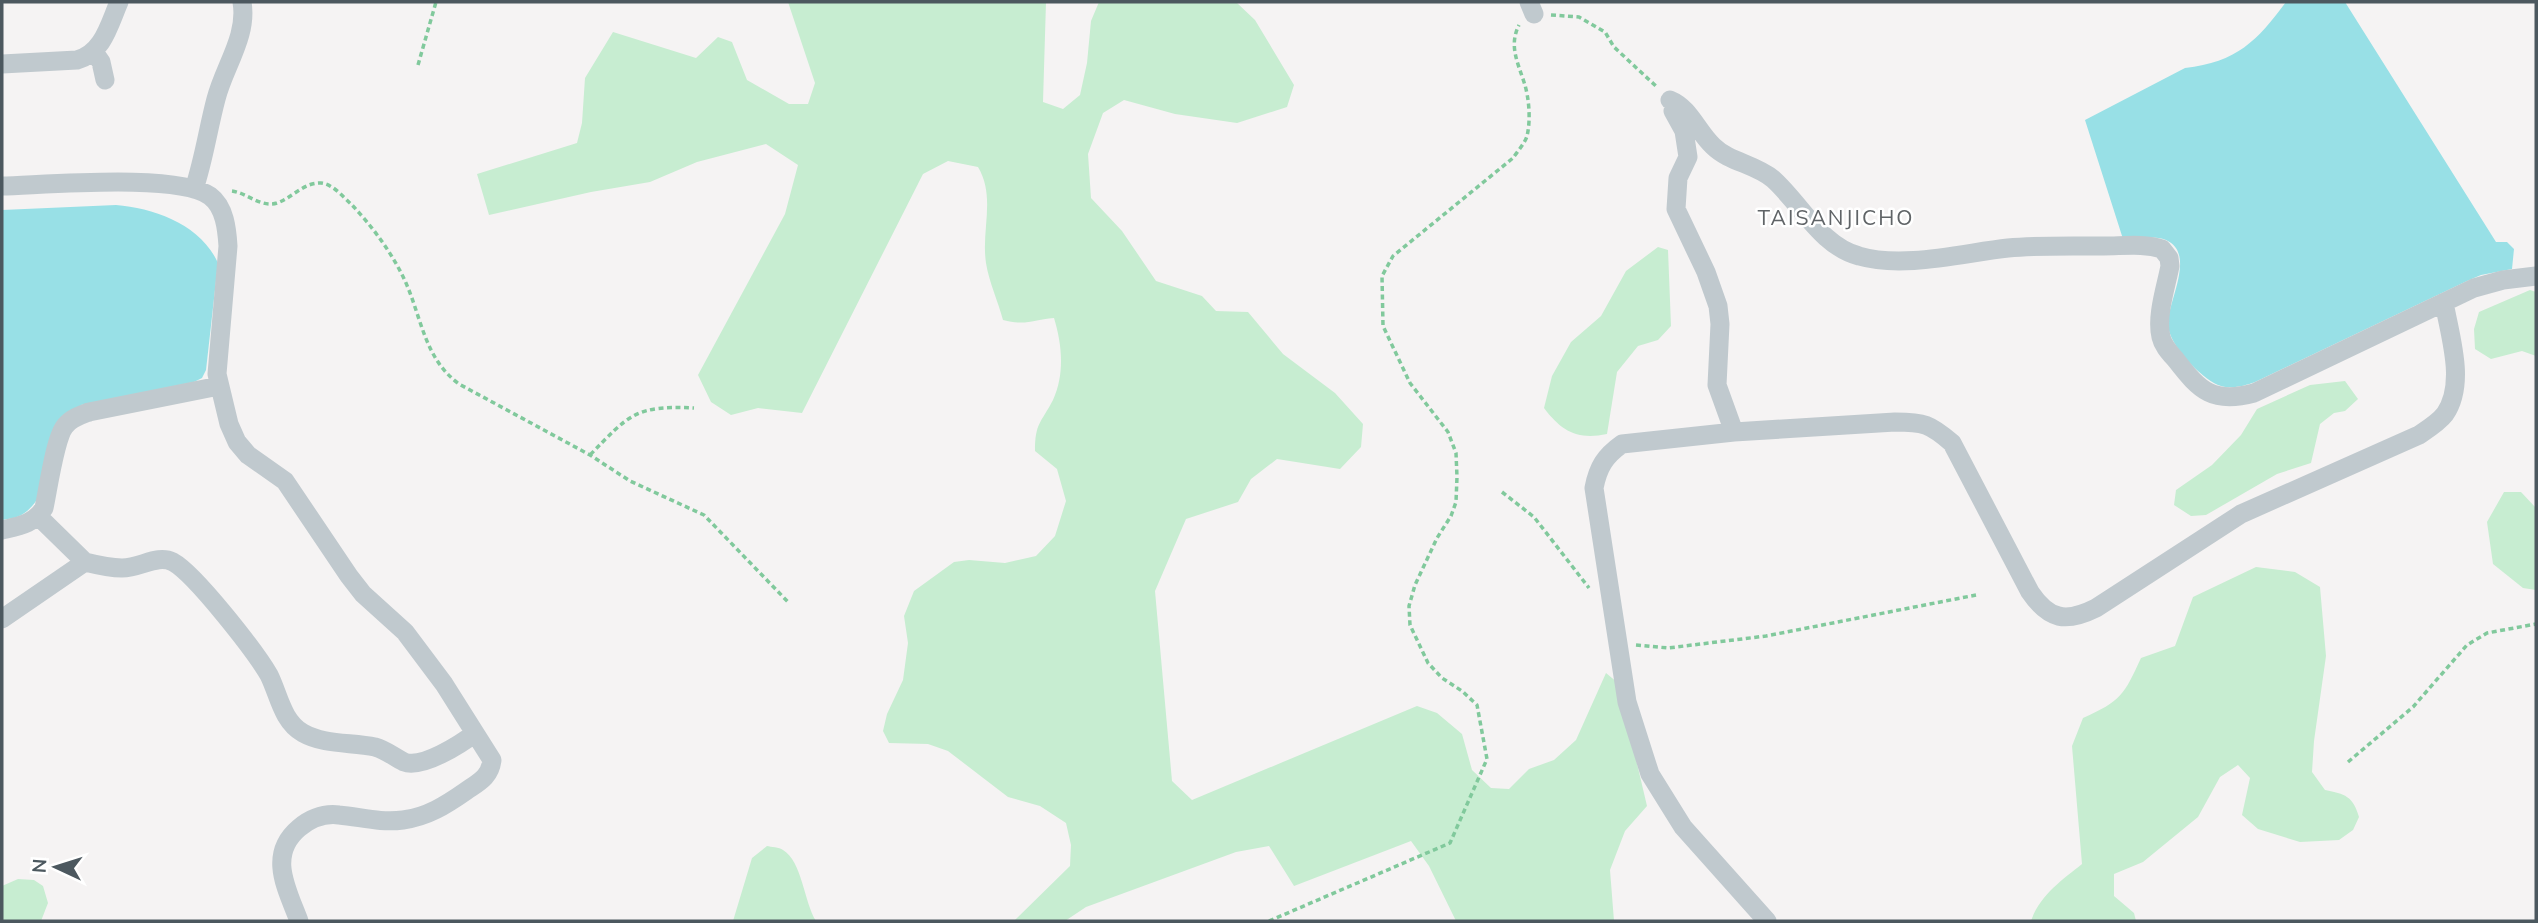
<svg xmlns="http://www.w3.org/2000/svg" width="2538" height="923" viewBox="0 0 2538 923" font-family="Mulish,sans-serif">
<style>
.green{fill:#c7edd1}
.water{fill:#98e0e6}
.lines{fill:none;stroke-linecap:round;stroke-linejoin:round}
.path{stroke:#81c99c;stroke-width:3.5;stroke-dasharray:5 3.5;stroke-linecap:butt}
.minor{stroke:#c0c9ce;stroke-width:19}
.labels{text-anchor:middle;stroke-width:5;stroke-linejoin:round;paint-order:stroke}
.quarter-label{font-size:21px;letter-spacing:2px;fill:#606467;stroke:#fff}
</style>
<rect width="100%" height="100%" fill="#f5f3f3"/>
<path class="green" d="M 788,2 L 1046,2 L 1043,102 L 1063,109 L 1080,95 L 1087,63 L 1091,21 L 1099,2 L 1236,2 L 1255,20 L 1294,85 L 1287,107 L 1237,123 L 1175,114 L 1124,100 L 1103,113 L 1088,154 L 1091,198 L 1122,231 L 1156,281 L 1202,296 L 1216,311 L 1248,312 L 1283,354 L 1335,393 L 1363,424 L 1361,447 L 1340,469 L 1277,459 L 1251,479 L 1238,502 L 1186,519 L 1155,591 L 1172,781 L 1192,800 L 1417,706 L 1437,713 L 1462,734 L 1472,770 L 1491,788 L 1509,789 L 1529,769 L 1554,760 L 1576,740 L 1606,673 L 1618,683 L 1647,806 L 1625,831 L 1610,870 L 1614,921 L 1456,921 L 1429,866 L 1411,841 L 1294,886 L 1269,846 L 1236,852 L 1086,907 L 1065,921 L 1014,921 L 1070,866 L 1071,845 L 1066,823 L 1040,806 L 1008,797 L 948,751 L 928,744 L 889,743 L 883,731 L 887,714 L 903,680 L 908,643 L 904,616 L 914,591 L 954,562 L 969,560 L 1005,563 L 1036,556 L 1055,536 L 1066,501 L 1057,469 L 1035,451 C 1035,423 1041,423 1053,400 C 1065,374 1062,344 1054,318 C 1032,320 1026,326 1003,320 C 998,301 989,282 986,263 C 981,230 996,197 978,167 L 948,161 L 923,174 L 802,413 L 758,408 L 731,415 L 711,402 L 698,375 L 785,214 L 798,165 L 766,144 L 697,162 L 650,182 L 591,192 L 489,215 L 477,174 L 577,143 L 582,123 L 585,78 L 613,32 L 696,58 L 718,37 L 732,42 L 747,80 L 789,104 L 808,104 L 815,83 Z
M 1658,247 L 1668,250 L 1671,326 L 1658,340 L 1638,346 L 1617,372 L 1607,434 C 1578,440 1562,432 1544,408 L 1552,376 L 1571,342 L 1601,316 L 1626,271 Z
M 2530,290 L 2536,292 L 2536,356 L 2522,351 L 2491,359 L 2475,349 L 2474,329 L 2479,312 Z
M 2345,381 L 2358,399 L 2345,411 L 2334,413 L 2320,424 L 2311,463 L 2277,474 L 2206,515 L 2191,516 L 2174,505 L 2176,490 L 2212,465 L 2241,435 L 2257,409 L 2310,385 Z
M 2504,492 L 2521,492 L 2536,508 L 2536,590 L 2523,588 L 2493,564 L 2487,522 Z
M 2256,567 L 2295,572 L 2320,587 L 2326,656 L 2314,741 L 2312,772 L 2325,790 C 2345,794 2353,796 2359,817 L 2353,830 L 2339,840 L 2300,842 L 2258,829 L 2242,815 L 2250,778 L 2238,765 L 2220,777 L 2198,817 L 2143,862 L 2114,874 L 2114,896 L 2134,913 L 2136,921 L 2031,921 C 2040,895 2062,880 2082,864 L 2072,746 L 2083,718 C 2121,701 2124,695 2141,658 L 2175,646 L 2193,597 Z
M 767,846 C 771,847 779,847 783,850 C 802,861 804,902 816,921 L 733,921 L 752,858 Z
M 18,879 L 34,880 L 43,886 L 48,903 L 41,921 L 2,921 L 2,886 Z"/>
<path class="water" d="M 2286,2 L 2345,2 L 2496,242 L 2507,242 L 2514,249 L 2512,269 L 2481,275 L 2467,281 L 2255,382 C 2244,386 2230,390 2218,385 C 2200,377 2169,345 2168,325 C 2167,302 2197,254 2166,240 C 2154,235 2135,239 2123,239 L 2085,120 L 2185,68 C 2237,62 2257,41 2286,2 Z
M 116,205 C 155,208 201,225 218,263 L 206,370 L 202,378 L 194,382 L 81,405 L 36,501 C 26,515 18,518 2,520 L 2,210 Z"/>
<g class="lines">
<path class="path" d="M 1551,15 L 1579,17 L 1605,32 L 1614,47 L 1658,88
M 418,65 L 436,2
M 232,191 C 247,193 261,208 277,203 C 292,198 304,182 321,183 C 333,184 343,197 351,204 C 372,226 393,254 406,283 C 422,320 425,359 459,384 L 590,455 L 630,481 L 704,515 L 789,603
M 590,455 C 629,415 635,405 694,408
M 1502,492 L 1534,517 L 1589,588
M 1636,645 L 1668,648 L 1766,636 L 1976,595
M 2348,762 L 2413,707 L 2467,645 L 2487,633 L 2536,624
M 1269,921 L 1450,843 L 1487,759 L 1477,705 L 1462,691 L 1442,678 L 1428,663 L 1410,625 L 1409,606 L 1415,585 L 1437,538 L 1451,516 L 1456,502 L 1457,477 L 1456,453 L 1448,432 L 1410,383 L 1383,326 L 1382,276 L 1393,256 L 1513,158 C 1517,152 1525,143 1527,136 C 1531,120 1529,97 1524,82 C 1517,61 1509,45 1519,25"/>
<path class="minor" d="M 1529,2 L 1534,14
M 94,52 L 101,62 L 105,80
M 2,64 L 77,60 C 103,53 109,25 119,2
M 1670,100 C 1690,108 1697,131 1713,146 C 1729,162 1755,164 1773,179 C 1801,204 1821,246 1859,256 C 1903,269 1963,253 2008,248 C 2039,245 2072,246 2104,246 C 2123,246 2144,243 2162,249 L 2169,258 L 2170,266 C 2166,287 2156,316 2161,337 C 2163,346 2170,353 2176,360 C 2200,391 2213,404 2254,393 L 2474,288 L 2503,280 L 2536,276
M 1673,111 L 1684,131 L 1688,157 L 1678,178 L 1676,209 L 1706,272 L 1718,306 L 1720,324 L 1717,385 L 1734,432
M 2,186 C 45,185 179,173 210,196 C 225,207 227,230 228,246 L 217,374 L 229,424 L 237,442 L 248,455 L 285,481 L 349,576 L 363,594 L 405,632 L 444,684 L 492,760 C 490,777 479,782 466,791 C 446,805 427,817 403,820 C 380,823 361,817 339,815 C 323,813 311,818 299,828 C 267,855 287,889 299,921
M 194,189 C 204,159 208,129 216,99 C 224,67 248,36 242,2
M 39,517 L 85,562
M 2,530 C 19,526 34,524 44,508 C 48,490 55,438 65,426 C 71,418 81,415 89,412 L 219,386
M 2,619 L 85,562 C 97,565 110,568 122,568 C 141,568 157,554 173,562 C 195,574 255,651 269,675 C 279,695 282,721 303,733 C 324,745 352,742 375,747 C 386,750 394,757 404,762 C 422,769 461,744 475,733
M 1767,921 L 1683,827 L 1650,774 L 1627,702 L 1594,488 C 1598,467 1605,456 1622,444 L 1734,432 L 1895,422 C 1924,422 1930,424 1952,443 L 2030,592 C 2049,620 2066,623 2096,608 L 2241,514 L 2419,435 C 2428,429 2439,422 2445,414 C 2466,383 2450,337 2444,302"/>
</g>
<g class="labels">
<g class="quarter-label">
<text x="1836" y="225">TAISANJICHO</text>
</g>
</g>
<rect width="2538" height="923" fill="none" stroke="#4c585f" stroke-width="7"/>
<g transform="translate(56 867) rotate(274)" stroke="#ffffff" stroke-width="5" paint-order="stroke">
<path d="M0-5L12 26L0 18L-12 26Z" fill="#4c585f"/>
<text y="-10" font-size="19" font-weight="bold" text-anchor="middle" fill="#4c585f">N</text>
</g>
</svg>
